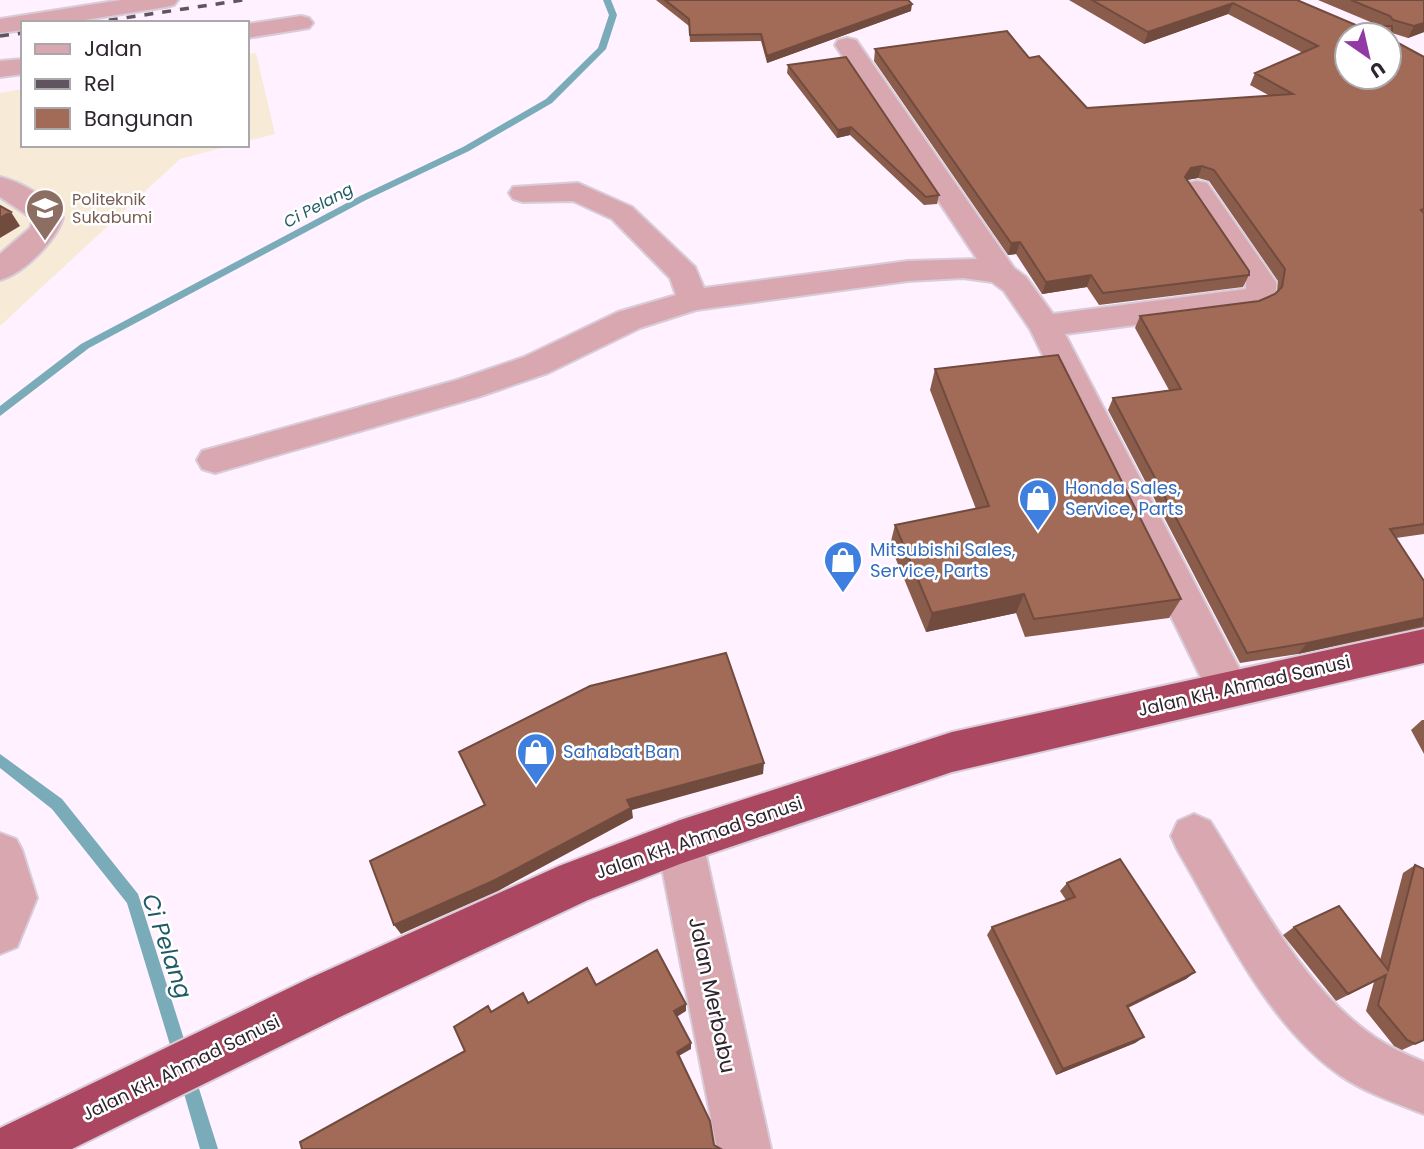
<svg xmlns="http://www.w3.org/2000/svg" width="1424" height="1149" viewBox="0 0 1424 1149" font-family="Poppins,sans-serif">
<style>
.education{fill:#f7ead6}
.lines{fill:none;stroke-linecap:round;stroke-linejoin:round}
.stream{fill:#7aabb8;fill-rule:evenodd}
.minor-casing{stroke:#d9ccd9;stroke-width:4}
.highway-casing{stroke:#d9ccd9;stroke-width:4}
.minor{fill:#d9a7b0;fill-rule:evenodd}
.highway{fill:#ac4761;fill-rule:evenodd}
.rail{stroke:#5f545f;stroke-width:3.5;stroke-dasharray:9 9;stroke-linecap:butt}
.wall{fill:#8a5c4c}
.shaded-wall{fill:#714b3e}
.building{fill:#a16b58;stroke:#714b3e;stroke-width:2}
.labels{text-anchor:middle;stroke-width:5;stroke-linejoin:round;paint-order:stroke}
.far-education-label{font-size:16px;fill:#785e54;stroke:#fff;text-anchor:start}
.far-water-label{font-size:16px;font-style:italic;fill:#1f5b66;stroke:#fff}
.shop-label{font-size:18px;fill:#366cbe;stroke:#fff;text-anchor:start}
.street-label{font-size:18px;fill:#2e252e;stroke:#fff}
.near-street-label{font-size:21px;fill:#2e252e;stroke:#fff}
.near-water-label{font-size:23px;font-style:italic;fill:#1f5b66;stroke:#fff}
</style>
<rect width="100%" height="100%" fill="#fff1ff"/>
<path class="education" d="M 256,53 L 275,134 L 247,141 L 247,54 Z
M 23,89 L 23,145 L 232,145 L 180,159 L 0,326 L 0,93 Z"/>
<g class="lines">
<path class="stream" d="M 603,0 L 611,0 L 617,15 L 606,49 L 552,103 L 469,151 L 366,200 L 89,348 L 0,416 L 0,406 L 81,344 L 360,196 L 463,147 L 546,99 L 598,48 L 609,15 Z
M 0,754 L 62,799 L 138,894 L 190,1058 L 188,1064 L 182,1066 L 176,1064 L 174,1058 L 127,903 L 52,809 L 0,768 Z
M 187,1068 L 193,1070 L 195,1076 L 218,1149 L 200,1149 L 179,1076 L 181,1070 Z"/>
<defs>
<path id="minor" d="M 121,0 L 178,0 L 174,5 L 166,7 L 66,23 L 23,23 L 23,30 L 0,33 L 0,19 Z
M 301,16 L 309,18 L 313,23 L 309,28 L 247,38 L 247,24 Z
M 847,38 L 856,40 L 1014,268 L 1026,277 L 1053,314 L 1246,289 L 1246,282 L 1183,189 L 1187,183 L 1197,181 L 1207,183 L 1276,282 C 1278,300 1268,306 1252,310 L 1065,334 L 1243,676 L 1249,689 L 1243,702 L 1228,707 L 1213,702 L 1030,329 L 1004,291 L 992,282 L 963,278 L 908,281 L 696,310 L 640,328 L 548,373 L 478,397 L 215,473 L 202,469 L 197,460 L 202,451 L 457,380 L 524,357 L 618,312 L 676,295 L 670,278 L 612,219 L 573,201 L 523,202 L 513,199 L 509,193 L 513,187 L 578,183 L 632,207 L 695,267 L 704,288 L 908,261 L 977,259 L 835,45 L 838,40 Z
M 23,59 L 23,74 L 0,77 L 0,61 Z
M 0,177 C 22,182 50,199 63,218 C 56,241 23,274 0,280 L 0,254 L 30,228 L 33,219 L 0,197 Z
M 1194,814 L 1210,821 C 1257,895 1301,987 1376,1038 C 1391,1048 1407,1055 1424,1062 L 1424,1114 C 1396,1103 1366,1093 1341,1076 C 1268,1026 1222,926 1178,851 L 1171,836 L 1178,821 Z
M 680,820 L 696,827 L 703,842 L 771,1149 L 717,1149 L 657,842 L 664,827 Z
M 0,833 L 16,839 L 22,850 L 37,898 L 17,947 L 0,954 Z"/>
<path id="highway" d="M 1424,629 L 1424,663 L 952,772 L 680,864 L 588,900 L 344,1015 L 72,1149 L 0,1149 L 0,1128 L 308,979 L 559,866 L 680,820 L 952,732 Z"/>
</defs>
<use href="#minor" class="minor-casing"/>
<use href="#highway" class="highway-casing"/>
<use href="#minor" class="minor"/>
<use href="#highway" class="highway"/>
<path class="rail" d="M 91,23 L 243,0
M 0,36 L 23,33"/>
</g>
<path class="wall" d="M 656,0 L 908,0 L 911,11 L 767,63 L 761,41 L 690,42 L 689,26 Z
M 1069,0 L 1297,0 L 1358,26 L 1380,26 L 1318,0 L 1424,0 L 1424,32 L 1408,38 L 1392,33 L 1390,39 L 1424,57 L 1424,534 L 1396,538 L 1424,581 L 1424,627 L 1298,654 L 1240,663 L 1108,410 L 1113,398 L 1169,390 L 1135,328 L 1140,316 L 1259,301 L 1275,294 L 1277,293 L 1278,281 L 1209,181 L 1198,178 L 1187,180 L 1249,275 L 1243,287 L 1099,305 L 1087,287 L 1042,294 L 1016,254 L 1008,255 L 874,61 L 875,49 L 1029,58 L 1087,108 L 1270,96 L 1250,85 L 1255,73 L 1303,53 L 1228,14 L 1144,44 Z
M 788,65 L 939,195 L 937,204 L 924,205 L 850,135 L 837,138 L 787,73 Z
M 935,369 L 1181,599 L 1169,618 L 1025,637 L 1016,613 L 926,632 L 890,545 L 895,525 L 976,509 L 930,390 Z
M 1422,720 L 1424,720 L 1424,754 L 1411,730 Z
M 1415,865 L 1424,1040 L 1402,1050 L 1394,1046 L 1366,1011 L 1374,982 L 1336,1001 L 1283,935 L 1294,927 L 1380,960 L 1403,873 Z
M 1067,883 L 1195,972 L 1186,979 L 1128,1008 L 1144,1037 L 1135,1043 L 1056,1075 L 987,935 L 992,927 L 1066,900 L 1060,891 Z"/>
<path class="shaded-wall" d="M 1233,3 L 1228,14 L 1144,44 L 1148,32 Z
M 912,4 L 911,11 L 767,63 L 767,56 Z
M 1424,23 L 1424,32 L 1408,38 L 1414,26 Z
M 851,127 L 850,135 L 837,138 L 838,130 Z
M 1202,166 L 1198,178 L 1186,180 L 1185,177 L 1191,168 Z
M 11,212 L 20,226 L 0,238 L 0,218 Z
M 1020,242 L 1016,254 L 1008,255 L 1011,243 Z
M 1091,275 L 1087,287 L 1042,294 L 1046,282 Z
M 1024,594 L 1016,613 L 926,632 L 932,613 Z
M 1424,618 L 1423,626 L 1298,654 L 1307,643 Z
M 764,763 L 763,774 L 632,810 L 633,818 L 498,891 L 401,934 L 394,925 L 627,800 Z
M 1195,972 L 1186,979 L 1118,1012 L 1127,1006 Z
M 686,1004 L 686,1011 L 675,1018 L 674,1011 Z
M 1144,1037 L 1135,1043 L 1056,1075 L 1063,1069 Z
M 691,1043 L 691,1049 L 677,1057 L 677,1052 Z"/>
<path class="building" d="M 665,0 L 908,0 L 912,4 L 767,56 L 761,34 L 690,35 L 689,19 Z
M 1092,0 L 1297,0 L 1358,26 L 1392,26 L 1392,35 L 1389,36 L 1347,35 L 1347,77 L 1389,77 L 1389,38 L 1424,57 L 1424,209 L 1421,210 L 1424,213 L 1424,524 L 1390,529 L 1424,581 L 1424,618 L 1307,643 L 1247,653 L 1113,398 L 1181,389 L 1140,316 L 1259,301 L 1275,294 L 1282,287 L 1285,269 L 1214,170 L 1202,166 L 1191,168 L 1185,177 L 1249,271 L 1249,275 L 1103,293 L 1091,275 L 1046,282 L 1020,242 L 1011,243 L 875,49 L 1007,31 L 1029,58 L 1039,56 L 1087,108 L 1293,94 L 1255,73 L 1318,46 L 1233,3 L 1148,32 Z
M 1351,0 L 1424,0 L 1424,23 L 1414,26 L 1393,20 L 1390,16 Z
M 846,57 L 939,195 L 926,197 L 851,127 L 838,130 L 788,65 Z
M 0,206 L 11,212 L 0,218 Z
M 1058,355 L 1181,599 L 1034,619 L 1024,594 L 932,613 L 895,525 L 989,506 L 935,369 Z
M 726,653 L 764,763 L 627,800 L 631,808 L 493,881 L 394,925 L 370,861 L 485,805 L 459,752 L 590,686 Z
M 1120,859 L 1195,972 L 1127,1006 L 1144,1037 L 1063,1069 L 992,927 L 1075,897 L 1067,883 Z
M 1415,865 L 1424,869 L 1424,1040 L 1415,1044 L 1407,1040 L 1378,1005 L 1386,975 L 1348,994 L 1294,927 L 1339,906 L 1388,970 Z
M 657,950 L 686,1004 L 674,1011 L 691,1043 L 677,1052 L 710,1121 L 714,1145 L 721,1149 L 302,1149 L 300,1142 L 465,1051 L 454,1027 L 488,1006 L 491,1012 L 523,993 L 528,1003 L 587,968 L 596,985 Z"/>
<defs>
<symbol id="university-pin" viewBox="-11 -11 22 30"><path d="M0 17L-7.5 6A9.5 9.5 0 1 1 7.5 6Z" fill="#8d6e63" stroke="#fff"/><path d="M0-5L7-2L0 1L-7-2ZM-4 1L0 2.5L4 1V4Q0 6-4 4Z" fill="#fff"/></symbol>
<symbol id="shop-pin" viewBox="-11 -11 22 30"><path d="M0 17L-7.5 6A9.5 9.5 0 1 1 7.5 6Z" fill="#3f7fe0" stroke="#fff"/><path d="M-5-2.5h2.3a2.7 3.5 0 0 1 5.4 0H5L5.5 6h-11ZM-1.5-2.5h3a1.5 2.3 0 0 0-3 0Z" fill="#fff"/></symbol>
</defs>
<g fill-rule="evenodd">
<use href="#university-pin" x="23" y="186" width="44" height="60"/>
<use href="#shop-pin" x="1016" y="476" width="44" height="60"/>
<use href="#shop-pin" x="821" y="538" width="44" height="60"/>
<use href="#shop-pin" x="514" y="730" width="44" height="60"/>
</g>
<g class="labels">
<g class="far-education-label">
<text x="72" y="205">Politeknik<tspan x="72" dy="18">Sukabumi</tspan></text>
</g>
<g class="far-water-label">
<text transform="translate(318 205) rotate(-28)" y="6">Ci Pelang</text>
</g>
<g class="shop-label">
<text x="1065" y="494">Honda Sales,<tspan x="1065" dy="21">Service, Parts</tspan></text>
<text x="870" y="556">Mitsubishi Sales,<tspan x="870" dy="21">Service, Parts</tspan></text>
<text x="563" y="758">Sahabat Ban</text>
</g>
<g class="street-label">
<text transform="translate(1244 686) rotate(-13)" y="6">Jalan KH. Ahmad Sanusi</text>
<text transform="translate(699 838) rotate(-19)" y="6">Jalan KH. Ahmad Sanusi</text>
<text transform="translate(181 1068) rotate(-26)" y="6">Jalan KH. Ahmad Sanusi</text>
</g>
<g class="near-street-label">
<text transform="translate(712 995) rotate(78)" y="7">Jalan Merbabu</text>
</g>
<g class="near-water-label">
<text transform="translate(167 946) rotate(71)" y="8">Ci Pelang</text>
</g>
</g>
<rect x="21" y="21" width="228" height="126" fill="#ffffff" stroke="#aba8ab" stroke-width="2"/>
<rect x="35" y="44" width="35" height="10" fill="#d9a7b0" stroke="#aba8ab" stroke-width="2"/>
<text x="84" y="56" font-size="21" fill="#2e252e">Jalan</text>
<rect x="35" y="79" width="35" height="10" fill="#5f545f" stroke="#aba8ab" stroke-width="2"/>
<text x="84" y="91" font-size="21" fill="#2e252e">Rel</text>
<rect x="35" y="108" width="35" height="21" fill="#a16b58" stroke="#aba8ab" stroke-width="2"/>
<text x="84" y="126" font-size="21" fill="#2e252e">Bangunan</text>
<g transform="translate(1368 56) rotate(146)"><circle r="33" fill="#ffffff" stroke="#aba8ab" stroke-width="2"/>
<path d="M0-5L12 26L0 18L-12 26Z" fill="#9339a5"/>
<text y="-10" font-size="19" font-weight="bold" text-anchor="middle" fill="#2e252e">U</text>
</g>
</svg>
